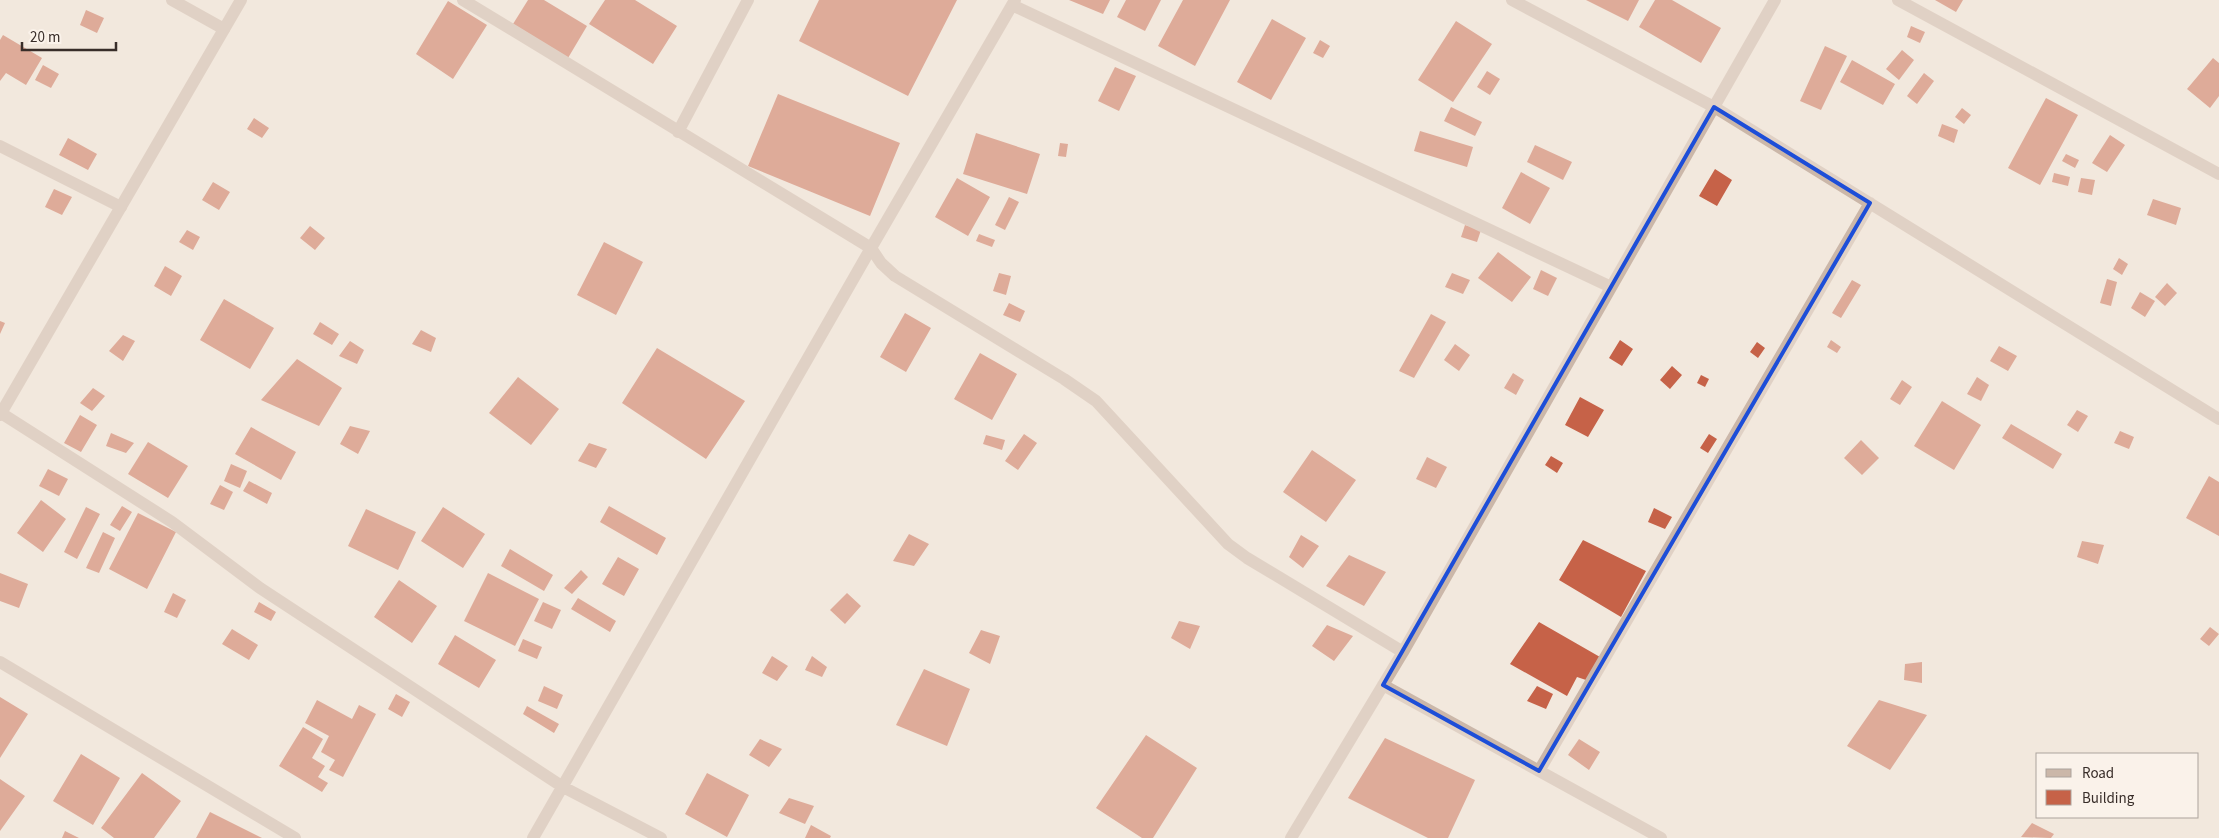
<svg xmlns="http://www.w3.org/2000/svg" width="2219" height="838" viewBox="0 0 2219 838" font-family="'Source Sans 3',sans-serif">
<style>
.building{fill:#c66248}
.lines{fill:none;stroke-linecap:round;stroke-linejoin:round}
.minor{stroke:#cbb7a9;stroke-width:12}
.tertiary{stroke:#cbb7a9;stroke-width:12}
.marked{fill:none;stroke:#1d4ed8;stroke-width:4;stroke-linejoin:round}
</style>
<rect width="100%" height="100%" fill="#f2e8dd"/>
<path class="building" d="M 528,0 L 544,0 L 587,26 L 568,58 L 513,24 Z
M 605,0 L 635,0 L 677,26 L 653,64 L 589,24 Z
M 819,0 L 957,0 L 908,96 L 799,41 Z
M 1069,0 L 1110,0 L 1103,14 Z
M 1126,0 L 1161,0 L 1145,31 L 1117,17 Z
M 1183,0 L 1230,0 L 1195,66 L 1158,46 Z
M 1586,0 L 1639,0 L 1628,21 Z
M 1655,0 L 1672,0 L 1721,28 L 1701,63 L 1639,27 Z
M 1935,0 L 1963,0 L 1956,12 Z
M 448,1 L 487,25 L 453,79 L 416,54 Z
M 86,10 L 104,18 L 97,33 L 80,25 Z
M 1272,19 L 1306,38 L 1271,100 L 1237,82 Z
M 1456,21 L 1492,44 L 1453,102 L 1418,80 Z
M 1911,26 L 1925,32 L 1920,43 L 1907,37 Z
M 3,35 L 42,58 L 26,85 L 6,73 L 0,81 L 0,40 Z
M 1320,40 L 1330,46 L 1323,58 L 1313,53 Z
M 1825,46 L 1847,56 L 1821,110 L 1800,101 Z
M 1902,50 L 1914,60 L 1899,80 L 1886,69 Z
M 2213,58 L 2219,63 L 2219,96 L 2210,108 L 2187,89 Z
M 1852,60 L 1895,84 L 1883,105 L 1840,82 Z
M 43,65 L 59,74 L 51,88 L 35,80 Z
M 1115,67 L 1136,76 L 1119,111 L 1098,101 Z
M 1487,71 L 1500,79 L 1490,95 L 1477,87 Z
M 1924,73 L 1934,81 L 1917,104 L 1907,96 Z
M 778,94 L 900,143 L 870,216 L 748,166 Z
M 2046,98 L 2078,115 L 2040,185 L 2008,168 Z
M 1451,107 L 1482,122 L 1475,136 L 1444,121 Z
M 1962,108 L 1971,115 L 1964,124 L 1955,117 Z
M 254,118 L 269,128 L 262,138 L 247,129 Z
M 1942,124 L 1958,130 L 1954,143 L 1938,136 Z
M 1420,131 L 1473,147 L 1467,167 L 1414,151 Z
M 976,133 L 1040,154 L 1027,194 L 963,174 Z
M 2110,135 L 2125,145 L 2107,172 L 2092,163 Z
M 68,138 L 97,154 L 88,170 L 59,155 Z
M 1060,143 L 1068,144 L 1066,157 L 1058,156 Z
M 1535,145 L 1572,162 L 1563,180 L 1527,162 Z
M 2066,154 L 2079,160 L 2075,168 L 2062,161 Z
M 1715,169 L 1732,180 L 1717,206 L 1699,196 Z
M 1521,172 L 1550,188 L 1530,224 L 1502,208 Z
M 2054,173 L 2070,177 L 2068,186 L 2052,182 Z
M 957,178 L 990,197 L 968,236 L 935,217 Z
M 2081,178 L 2095,180 L 2092,195 L 2078,192 Z
M 213,182 L 230,192 L 219,210 L 202,200 Z
M 54,189 L 72,197 L 62,215 L 45,207 Z
M 1009,197 L 1019,202 L 1005,230 L 995,225 Z
M 2153,199 L 2181,208 L 2176,225 L 2147,215 Z
M 1465,225 L 1481,230 L 1477,242 L 1461,237 Z
M 310,226 L 325,238 L 315,250 L 300,238 Z
M 187,230 L 200,237 L 193,250 L 179,242 Z
M 979,234 L 995,240 L 992,247 L 976,241 Z
M 604,242 L 643,262 L 616,315 L 577,295 Z
M 1498,252 L 1531,277 L 1512,302 L 1478,278 Z
M 2119,258 L 2128,264 L 2122,275 L 2113,269 Z
M 165,266 L 182,276 L 171,296 L 154,286 Z
M 1541,270 L 1557,278 L 1548,296 L 1533,289 Z
M 999,273 L 1011,276 L 1006,295 L 993,291 Z
M 1452,273 L 1470,280 L 1463,294 L 1445,287 Z
M 2107,279 L 2117,282 L 2111,306 L 2100,303 Z
M 1852,280 L 1861,285 L 1841,318 L 1832,313 Z
M 2167,283 L 2177,293 L 2165,306 L 2155,297 Z
M 2140,292 L 2155,301 L 2145,317 L 2131,308 Z
M 224,299 L 274,328 L 250,369 L 200,340 Z
M 1009,303 L 1025,311 L 1020,322 L 1003,315 Z
M 905,313 L 931,328 L 906,372 L 880,357 Z
M 1431,314 L 1446,322 L 1414,378 L 1399,371 Z
M 0,321 L 5,323 L 0,334 Z
M 320,322 L 339,334 L 332,345 L 313,334 Z
M 421,330 L 436,338 L 431,352 L 412,344 Z
M 123,335 L 135,341 L 123,361 L 109,351 Z
M 1620,340 L 1633,349 L 1622,366 L 1609,358 Z
M 1831,340 L 1841,347 L 1837,353 L 1827,347 Z
M 350,341 L 364,350 L 357,364 L 339,356 Z
M 1757,342 L 1765,348 L 1758,358 L 1750,352 Z
M 1455,344 L 1470,355 L 1459,371 L 1444,360 Z
M 1999,346 L 2017,356 L 2008,371 L 1990,361 Z
M 657,348 L 745,401 L 706,459 L 622,403 Z
M 980,353 L 1017,374 L 992,420 L 954,399 Z
M 297,359 L 342,388 L 319,426 L 261,400 Z
M 1672,366 L 1682,375 L 1670,389 L 1660,380 Z
M 1513,373 L 1524,380 L 1516,395 L 1504,388 Z
M 1701,375 L 1709,379 L 1705,387 L 1697,383 Z
M 518,377 L 559,409 L 531,445 L 489,413 Z
M 1977,377 L 1989,385 L 1981,401 L 1967,394 Z
M 1902,380 L 1912,387 L 1900,405 L 1890,399 Z
M 93,388 L 105,396 L 92,411 L 80,403 Z
M 1580,397 L 1604,410 L 1588,437 L 1565,425 Z
M 1942,401 L 1981,425 L 1954,470 L 1914,446 Z
M 2077,410 L 2088,416 L 2078,432 L 2067,425 Z
M 80,415 L 97,425 L 81,452 L 64,443 Z
M 2011,424 L 2062,454 L 2053,469 L 2002,438 Z
M 350,426 L 370,431 L 358,454 L 340,444 Z
M 251,427 L 296,452 L 281,480 L 235,454 Z
M 2120,431 L 2134,437 L 2129,449 L 2114,443 Z
M 111,433 L 134,443 L 126,453 L 106,446 Z
M 1024,434 L 1037,443 L 1018,470 L 1005,461 Z
M 1709,434 L 1717,439 L 1708,453 L 1700,448 Z
M 986,435 L 1005,440 L 1002,450 L 983,444 Z
M 1861,440 L 1879,458 L 1862,475 L 1844,458 Z
M 148,442 L 188,466 L 168,498 L 128,474 Z
M 589,443 L 607,449 L 596,468 L 578,461 Z
M 1312,450 L 1356,480 L 1326,522 L 1283,492 Z
M 1551,456 L 1563,463 L 1557,473 L 1545,465 Z
M 1427,457 L 1447,467 L 1436,488 L 1416,479 Z
M 231,464 L 247,471 L 240,488 L 224,481 Z
M 48,469 L 68,479 L 59,496 L 39,486 Z
M 2209,476 L 2219,482 L 2219,536 L 2186,518 Z
M 249,481 L 272,493 L 267,504 L 243,491 Z
M 220,485 L 233,492 L 224,510 L 210,504 Z
M 41,500 L 66,519 L 43,552 L 17,533 Z
M 122,506 L 132,512 L 120,531 L 110,525 Z
M 609,506 L 666,538 L 657,555 L 600,522 Z
M 86,507 L 100,514 L 77,559 L 64,552 Z
M 443,507 L 485,534 L 463,568 L 421,541 Z
M 1654,508 L 1672,517 L 1665,529 L 1648,522 Z
M 366,509 L 416,532 L 398,570 L 348,546 Z
M 138,513 L 176,532 L 147,589 L 109,569 Z
M 103,532 L 115,538 L 99,573 L 86,568 Z
M 909,534 L 929,544 L 914,566 L 893,561 Z
M 1301,535 L 1319,546 L 1303,568 L 1289,557 Z
M 1583,540 L 1646,571 L 1621,617 L 1559,580 Z
M 2082,541 L 2104,545 L 2098,564 L 2077,557 Z
M 510,549 L 553,575 L 544,591 L 501,566 Z
M 1349,555 L 1386,572 L 1364,606 L 1326,586 Z
M 618,557 L 639,569 L 624,596 L 602,584 Z
M 581,570 L 588,577 L 572,594 L 564,588 Z
M 0,573 L 28,584 L 19,608 L 0,601 Z
M 488,573 L 539,599 L 515,646 L 464,621 Z
M 399,580 L 437,606 L 412,643 L 374,617 Z
M 173,593 L 186,600 L 177,618 L 164,612 Z
M 847,593 L 861,606 L 845,624 L 830,610 Z
M 578,598 L 616,621 L 610,632 L 571,609 Z
M 259,602 L 276,612 L 271,621 L 254,612 Z
M 543,602 L 561,610 L 552,629 L 534,621 Z
M 1179,621 L 1200,626 L 1190,649 L 1171,638 Z
M 1539,622 L 1600,657 L 1586,680 L 1577,677 L 1567,696 L 1510,664 Z
M 1327,625 L 1353,636 L 1334,661 L 1312,646 Z
M 2210,627 L 2219,634 L 2209,646 L 2200,639 Z
M 232,629 L 258,645 L 249,660 L 222,644 Z
M 981,630 L 1000,636 L 990,664 L 969,653 Z
M 455,635 L 496,660 L 479,688 L 438,664 Z
M 523,639 L 542,647 L 537,659 L 518,651 Z
M 772,656 L 788,666 L 777,681 L 762,673 Z
M 812,656 L 827,667 L 822,677 L 805,670 Z
M 1922,662 L 1922,683 L 1904,680 L 1905,664 Z
M 924,669 L 970,689 L 947,746 L 896,725 Z
M 544,686 L 563,695 L 557,709 L 538,701 Z
M 1537,686 L 1553,694 L 1546,709 L 1527,701 Z
M 396,694 L 410,702 L 402,717 L 388,709 Z
M 0,697 L 28,714 L 0,758 Z
M 317,700 L 352,719 L 359,705 L 376,714 L 343,777 L 329,770 L 335,760 L 321,752 L 329,736 L 305,723 Z
M 1879,700 L 1927,715 L 1890,770 L 1847,746 Z
M 527,706 L 559,724 L 554,733 L 523,714 Z
M 303,727 L 323,739 L 312,758 L 325,766 L 318,777 L 328,783 L 322,792 L 279,766 Z
M 1146,735 L 1197,768 L 1153,838 L 1142,838 L 1096,808 Z
M 1385,738 L 1475,780 L 1448,838 L 1428,838 L 1348,798 Z
M 760,739 L 782,749 L 769,767 L 749,755 Z
M 1579,739 L 1600,752 L 1589,770 L 1568,755 Z
M 81,754 L 120,778 L 93,825 L 53,801 Z
M 142,773 L 181,801 L 154,838 L 114,838 L 101,828 Z
M 707,773 L 749,795 L 727,837 L 685,814 Z
M 0,779 L 25,796 L 0,831 Z
M 789,798 L 814,806 L 805,824 L 779,813 Z
M 210,812 L 262,838 L 196,838 Z
M 2032,823 L 2054,834 L 2051,838 L 2021,837 Z
M 811,825 L 831,836 L 830,838 L 805,838 Z
M 65,831 L 79,838 L 62,838 Z"/>
<g class="lines">
<path class="minor" d="M 172,0 L 224,29
M 463,0 L 871,248 L 533,838
M 1015,0 L 871,248 L 881,263 L 895,276 L 1064,379 L 1096,401 L 1228,544 L 1247,558 L 1403,652
M 1512,0 L 1714,107 L 2219,419
M 1898,0 L 2219,174
M 1012,5 L 1611,287
M 678,132 L 748,0
M 0,146 L 121,207
M 1,413 L 172,522 L 260,588 L 563,787 L 661,838
M 0,662 L 295,838
M 1383,685 L 1661,838
M 1539,771 L 1870,203
M 1291,838 L 1403,652 L 1775,0"/>
<path class="tertiary" d="M 0,415 L 241,0"/>
</g>
<path d="M0 0H2219V838H0ZM 1714,107 L 1870,203 L 1539,771 L 1383,685 Z" fill="#f2e8dd" fill-opacity=".55" fill-rule="evenodd"/>
<path class="marked" d="M 1714,107 L 1870,203 L 1539,771 L 1383,685 Z"/>
<rect x="2036" y="753" width="162" height="65" fill="#faf2ea" stroke="#aca39d"/>
<rect x="2046" y="769" width="25" height="8" fill="#cbb7a9" stroke="#aca39d"/>
<text x="2082" y="778" font-size="15" fill="#382d29">Road</text>
<rect x="2046" y="790" width="25" height="15" fill="#c66248" stroke="#aca39d"/>
<text x="2082" y="803" font-size="15" fill="#382d29">Building</text>
<path d="M22 42v8h94v-8" fill="none" stroke="#382d29" stroke-width="2.5"/>
<text x="30" y="42" font-size="15" fill="#382d29" stroke="#faf2ea" stroke-width="4" paint-order="stroke">20 m</text>
</svg>
